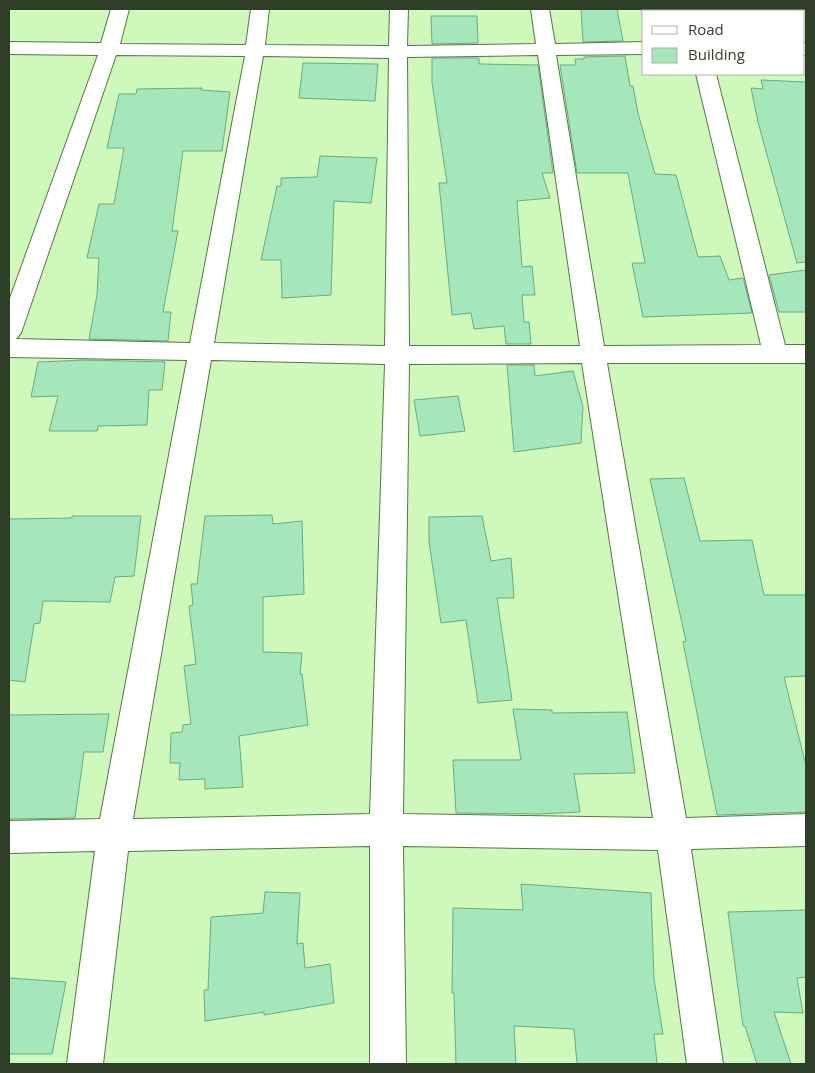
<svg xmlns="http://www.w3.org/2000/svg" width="815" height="1073" viewBox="0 0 815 1073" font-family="'Open Sans',sans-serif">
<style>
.building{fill:#a4e7bb;stroke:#69ab81}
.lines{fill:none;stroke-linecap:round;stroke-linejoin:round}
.minor-casing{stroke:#557941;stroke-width:2}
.minor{fill:#fff;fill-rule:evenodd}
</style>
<rect width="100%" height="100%" fill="#cff8bb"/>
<path class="building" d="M 581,9 L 617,9 L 623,41 L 583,42 Z
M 431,16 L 477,16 L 478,43 L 432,44 Z
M 625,56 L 630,86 L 633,86 L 638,113 L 655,174 L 676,175 L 698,257 L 720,256 L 729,280 L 743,278 L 752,313 L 643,317 L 632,263 L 645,263 L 628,173 L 577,173 L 560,65 L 576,65 L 575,59 L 584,59 L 584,57 Z
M 432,58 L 479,58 L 479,64 L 538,65 L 553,173 L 542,173 L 550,198 L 517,201 L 522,267 L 532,266 L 535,295 L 522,295 L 524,322 L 529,322 L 531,344 L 506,344 L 504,326 L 474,329 L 471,313 L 452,315 L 439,183 L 447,183 L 432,83 Z
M 303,63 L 378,64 L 375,101 L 299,98 Z
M 761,80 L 806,82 L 806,262 L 797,263 L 758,122 L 751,88 L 763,89 Z
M 202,88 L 201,90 L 230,92 L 222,151 L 183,151 L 172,231 L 178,231 L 163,312 L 171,312 L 168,341 L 89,339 L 97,295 L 99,258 L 87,258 L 99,204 L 114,204 L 124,148 L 107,148 L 119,94 L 136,94 L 137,89 Z
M 320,156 L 377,158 L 371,203 L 334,201 L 331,295 L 282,298 L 281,260 L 261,260 L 277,186 L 281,186 L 281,178 L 317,177 Z
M 806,270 L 806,312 L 779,312 L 769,275 Z
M 85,360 L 165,362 L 162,390 L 149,390 L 147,425 L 98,426 L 97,431 L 49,431 L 58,396 L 31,397 L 38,362 Z
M 507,365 L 534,365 L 535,376 L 573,371 L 583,407 L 581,443 L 514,452 Z
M 458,396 L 465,431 L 420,436 L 414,400 Z
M 684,478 L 700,541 L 752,540 L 764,595 L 806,595 L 806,676 L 784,677 L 806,766 L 806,812 L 717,815 L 683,642 L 686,641 L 650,479 Z
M 272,515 L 273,524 L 302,521 L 304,594 L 263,597 L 263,652 L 302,653 L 300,674 L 302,674 L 308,725 L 239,736 L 243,787 L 205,789 L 205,779 L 179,780 L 180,763 L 170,763 L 171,733 L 182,732 L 183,725 L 191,724 L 184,666 L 196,664 L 189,606 L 193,605 L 191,584 L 197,584 L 205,516 Z
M 72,516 L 141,516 L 134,576 L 115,577 L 110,602 L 43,601 L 40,623 L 34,624 L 25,682 L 9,680 L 9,519 L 72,518 Z
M 482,516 L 491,561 L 511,558 L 514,598 L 497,598 L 512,700 L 478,703 L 466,620 L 441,623 L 429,542 L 429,517 Z
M 513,709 L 552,710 L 552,713 L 627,712 L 635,773 L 574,774 L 580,812 L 539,814 L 456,813 L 453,760 L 521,760 Z
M 109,714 L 103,752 L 84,752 L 75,818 L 9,819 L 9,715 Z
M 521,884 L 651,893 L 654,979 L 663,1034 L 654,1034 L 657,1064 L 577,1064 L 574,1029 L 514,1026 L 516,1064 L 456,1064 L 454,993 L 452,993 L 453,908 L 523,910 Z
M 265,892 L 300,893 L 297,944 L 303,943 L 305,968 L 330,964 L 334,1003 L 264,1015 L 264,1012 L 205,1021 L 204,990 L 208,990 L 211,917 L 263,913 Z
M 806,910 L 806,977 L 797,978 L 803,1013 L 774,1012 L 791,1064 L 757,1064 L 745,1026 L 743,1026 L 728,912 Z
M 9,978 L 66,982 L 52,1054 L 9,1054 Z"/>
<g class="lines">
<defs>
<path id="minor" d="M 111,9 L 129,9 L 120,44 L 246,45 L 251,9 L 269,9 L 265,45 L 389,46 L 390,9 L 408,9 L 407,46 L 536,44 L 531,9 L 549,9 L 555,44 L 644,42 L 644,54 L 556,55 L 604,346 L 761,345 L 696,74 L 716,74 L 785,345 L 806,345 L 806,363 L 607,363 L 686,818 L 806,814 L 806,846 L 691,849 L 723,1064 L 687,1064 L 658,850 L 403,846 L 406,1064 L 370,1064 L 370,846 L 128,851 L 103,1064 L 67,1064 L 95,851 L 9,853 L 9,821 L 100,819 L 187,360 L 9,357 L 9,301 L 98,55 L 9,54 L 9,42 L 101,43 ZM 116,55 L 245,56 L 190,343 L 16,339 L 21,333 ZM 538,55 L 580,346 L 409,346 L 407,57 ZM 263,56 L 389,58 L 385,346 L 214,343 ZM 211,360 L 385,364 L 370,814 L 133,819 ZM 582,363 L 653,818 L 403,814 L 409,364 Z
M 678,9 L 696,9 L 696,11 L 678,11 Z
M 804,43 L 806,43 L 806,55 L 804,55 Z"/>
</defs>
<use href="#minor" class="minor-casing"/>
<use href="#minor" class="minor"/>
</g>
<rect width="815" height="1073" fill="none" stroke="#2f3f27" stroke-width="20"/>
<rect x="642" y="10" width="162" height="65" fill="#ffffff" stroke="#acb2a9"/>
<rect x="652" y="26" width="25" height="8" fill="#ffffff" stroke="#acb2a9"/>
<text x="688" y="35" font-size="15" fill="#2f3f27">Road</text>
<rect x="652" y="48" width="25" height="15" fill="#a4e7bb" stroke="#acb2a9"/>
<text x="688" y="60" font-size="15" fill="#2f3f27">Building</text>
</svg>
